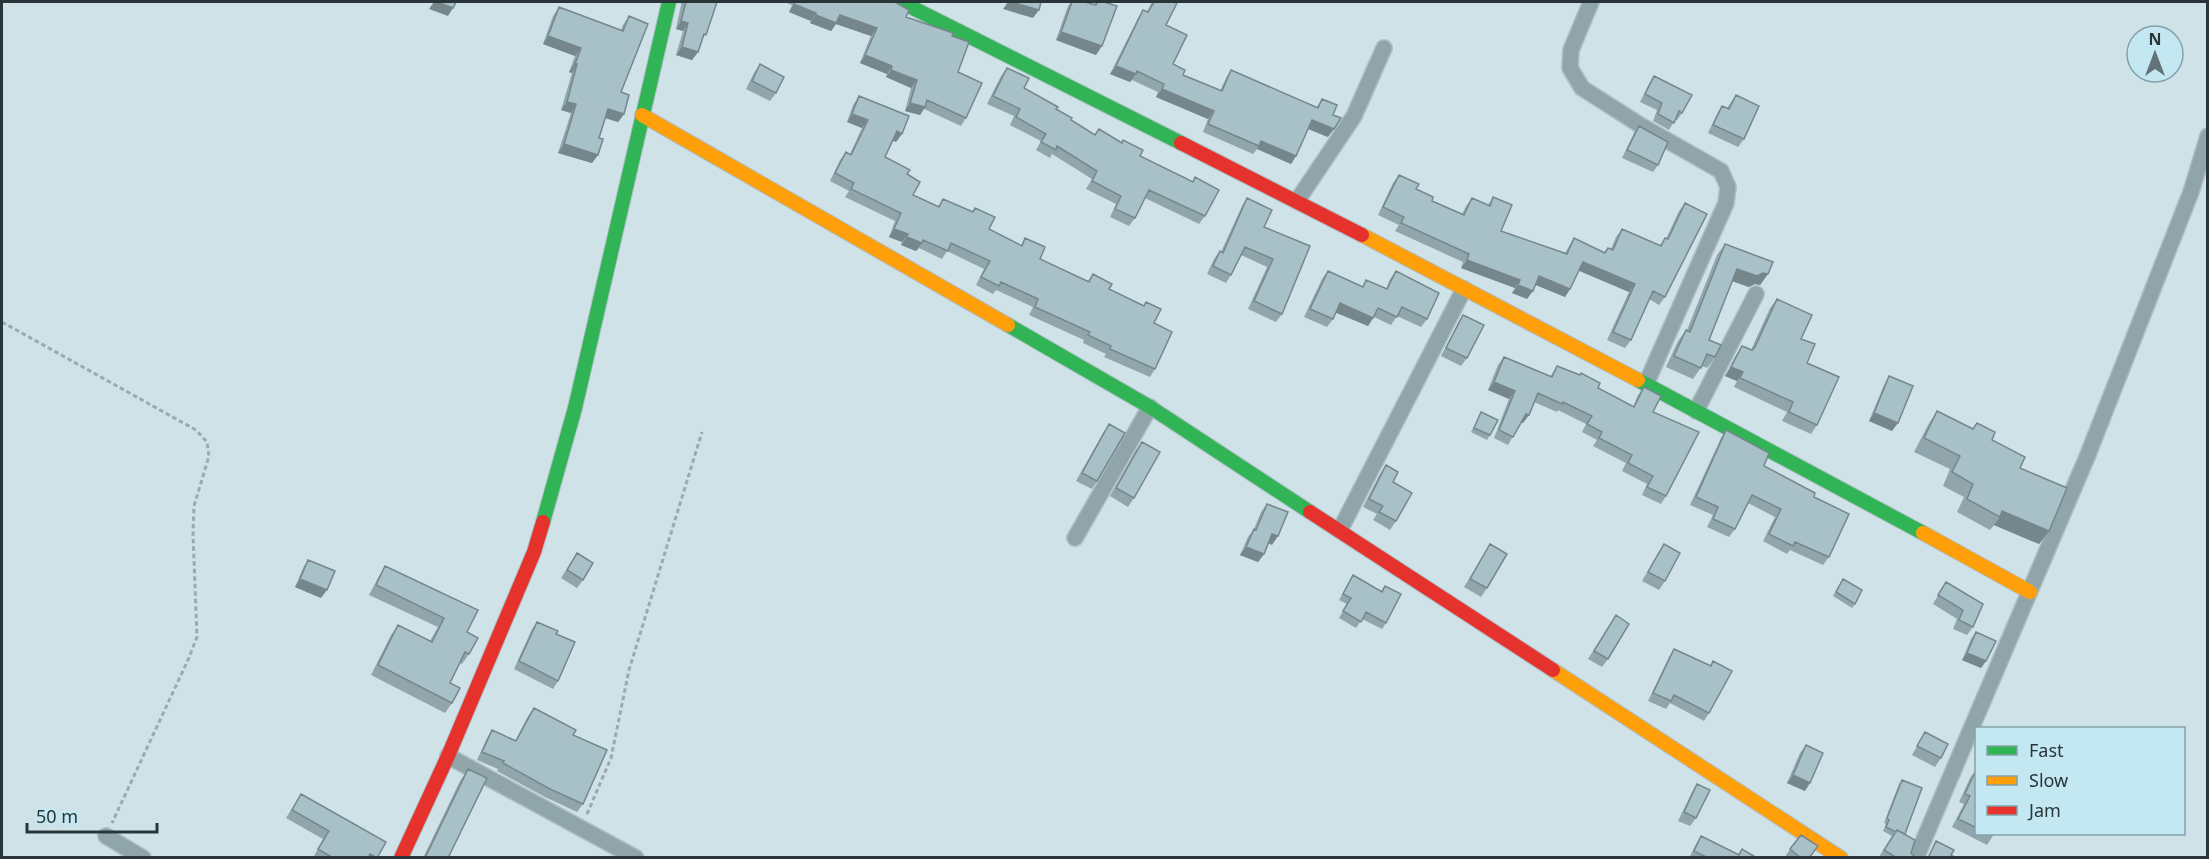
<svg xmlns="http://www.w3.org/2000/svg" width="2209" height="859" viewBox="0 0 2209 859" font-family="'Noto Sans',sans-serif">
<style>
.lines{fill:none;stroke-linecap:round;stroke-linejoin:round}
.street-casing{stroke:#aebec3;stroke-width:18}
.fast-casing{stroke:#aebec3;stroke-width:16}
.slow-casing{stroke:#aebec3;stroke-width:16}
.jam-casing{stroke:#aebec3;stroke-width:16}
.path{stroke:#99abae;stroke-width:3;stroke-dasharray:4.5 3;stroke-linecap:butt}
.street{stroke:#90a5aa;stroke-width:15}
.fast{stroke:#30b455;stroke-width:14}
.slow{stroke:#ff9f0a;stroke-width:14}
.jam{stroke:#e5322d;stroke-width:14}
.wall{fill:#90a6ac}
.shaded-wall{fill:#76878c}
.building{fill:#a8c1c8;stroke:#76878c;stroke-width:1.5}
</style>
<rect width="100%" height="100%" fill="#cee2e8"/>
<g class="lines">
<defs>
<path id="street" d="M 1591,2 L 1571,50 L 1570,68 L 1582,88 L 1640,125 L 1721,171 L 1728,187 L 1726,203 L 1646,384
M 1297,201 L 1354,116 L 1384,48
M 1696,411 L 1756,294
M 1340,530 L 1464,289
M 1075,538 L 1150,407
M 448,756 L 636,858
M 106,836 L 143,858
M 1916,858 L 2087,457 L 2191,192 L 2208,136"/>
<path id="fast" d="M 901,2 L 1181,143
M 1008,325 L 1150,407 L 1310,512
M 1638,380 L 1923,533
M 543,522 L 575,408 L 669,2"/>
<path id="slow" d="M 642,115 L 1008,325
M 1362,235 L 1638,380
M 1923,533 L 2030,592
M 1553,670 L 1841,858"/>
<path id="jam" d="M 1181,143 L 1362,235
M 1310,512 L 1553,670
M 401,858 L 448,756 L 534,552 L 543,522"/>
</defs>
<use href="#street" class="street-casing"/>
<use href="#fast" class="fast-casing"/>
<use href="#slow" class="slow-casing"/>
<use href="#jam" class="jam-casing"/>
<path class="path" d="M 2,322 L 196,430 L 207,442 L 209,456 L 194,506 L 193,534 L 197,637 L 188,660 L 112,823
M 587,814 L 611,758 L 629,670 L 702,432"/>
<use href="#street" class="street"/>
<use href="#fast" class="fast"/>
<use href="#slow" class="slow"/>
<use href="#jam" class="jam"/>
</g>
<path class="wall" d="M 681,2 L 717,2 L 698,52 L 692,60 L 676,55 L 683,31 L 676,29 L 681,5 Z
M 784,2 L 895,2 L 906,17 L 952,36 L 966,118 L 961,126 L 924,109 L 920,115 L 905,111 L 911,88 L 886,77 L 887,74 L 860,63 L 871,36 L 836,24 L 831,31 L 810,23 L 811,21 L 789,12 L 792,5 Z
M 1071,2 L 1085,2 L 1094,5 L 1096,2 L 1104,2 L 1096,55 L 1056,40 L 1068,6 Z
M 1152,2 L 1174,2 L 1166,25 L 1173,64 L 1183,75 L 1220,91 L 1226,78 L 1231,70 L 1316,108 L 1322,99 L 1333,115 L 1328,137 L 1308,129 L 1296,156 L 1291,164 L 1257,149 L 1253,154 L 1203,132 L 1208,119 L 1156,97 L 1158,92 L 1132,80 L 1130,82 L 1110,74 L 1138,18 L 1143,10 L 1147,12 Z
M 559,7 L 621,30 L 623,25 L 629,16 L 621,92 L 624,114 L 618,122 L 605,118 L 599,138 L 598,155 L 592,163 L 558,153 L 571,113 L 561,110 L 572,73 L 569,72 L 575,56 L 543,44 L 553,16 Z
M 760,64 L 776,93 L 770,101 L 746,89 L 754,73 Z
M 1007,68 L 1024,88 L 1095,135 L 1192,182 L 1195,177 L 1205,216 L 1199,224 L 1145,198 L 1135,218 L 1129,226 L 1110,217 L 1116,204 L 1086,189 L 1092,179 L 1052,154 L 1050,158 L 1036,150 L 1041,141 L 1010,125 L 1014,116 L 987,104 L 1001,76 Z
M 1654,76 L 1682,113 L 1677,120 L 1675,120 L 1669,130 L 1653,121 L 1657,110 L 1640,102 L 1649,84 Z
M 1736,95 L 1744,139 L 1738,147 L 1708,133 L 1717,114 L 1722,106 L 1727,108 Z
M 859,96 L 896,142 L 893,140 L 885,157 L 907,174 L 913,195 L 938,206 L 943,199 L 972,212 L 975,208 L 989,229 L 1021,245 L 1025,238 L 1040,259 L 1088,281 L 1093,274 L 1109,289 L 1143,306 L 1146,302 L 1154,323 L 1155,369 L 1150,377 L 1104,357 L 1106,354 L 1083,343 L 1084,340 L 1029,315 L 1033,307 L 996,290 L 993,294 L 976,285 L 984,269 L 947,251 L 942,259 L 919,248 L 916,251 L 901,245 L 902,242 L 889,237 L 895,221 L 845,197 L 849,191 L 830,181 L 840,160 L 846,152 L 850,154 L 862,128 L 847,122 L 853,105 Z
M 1639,126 L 1658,165 L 1653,172 L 1622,158 L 1634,133 Z
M 1399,175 L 1432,201 L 1462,214 L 1466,206 L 1472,198 L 1488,205 L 1493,197 L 1501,231 L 1565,253 L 1574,238 L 1604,252 L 1608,248 L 1611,249 L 1616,237 L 1622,229 L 1660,245 L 1665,238 L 1666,239 L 1679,211 L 1685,203 L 1665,297 L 1659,305 L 1649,299 L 1631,340 L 1625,348 L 1607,340 L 1629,292 L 1579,270 L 1570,289 L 1565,297 L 1535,284 L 1527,299 L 1512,293 L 1515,288 L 1461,268 L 1463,262 L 1395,231 L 1399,225 L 1378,215 L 1393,183 Z
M 1247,198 L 1264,227 L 1310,246 L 1282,314 L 1276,322 L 1248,309 L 1267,267 L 1241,255 L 1231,275 L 1226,283 L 1207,274 L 1214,259 L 1220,251 L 1221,252 L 1242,206 Z
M 1725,244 L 1768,274 L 1760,285 L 1755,284 L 1749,287 L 1732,281 L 1709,340 L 1715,357 L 1707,368 L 1702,366 L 1693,379 L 1666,367 L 1678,341 L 1686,330 L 1687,330 L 1717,255 Z
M 1328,271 L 1362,287 L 1366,280 L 1386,289 L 1390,279 L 1396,271 L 1427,319 L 1421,327 L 1397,316 L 1391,325 L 1374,317 L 1368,326 L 1336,312 L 1333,319 L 1327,327 L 1304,317 L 1322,279 Z
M 1777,299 L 1801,339 L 1807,363 L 1817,425 L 1811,434 L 1782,421 L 1787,412 L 1734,387 L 1737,381 L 1725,376 L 1736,355 L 1742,346 L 1751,350 L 1770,308 Z
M 1463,315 L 1467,358 L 1461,366 L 1441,356 L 1458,323 Z
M 1504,357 L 1550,377 L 1557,366 L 1633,407 L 1638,395 L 1644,387 L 1653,412 L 1666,496 L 1661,504 L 1642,495 L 1647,484 L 1622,471 L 1626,463 L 1593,446 L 1597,440 L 1582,432 L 1586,424 L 1558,410 L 1557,412 L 1534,402 L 1523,423 L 1521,422 L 1508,445 L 1494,438 L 1509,399 L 1488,390 L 1498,365 Z
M 1889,376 L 1892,431 L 1869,421 L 1884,385 Z
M 1937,411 L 1972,429 L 1977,423 L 1992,440 L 2020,468 L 2049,531 L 2039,544 L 1994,525 L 1990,530 L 1957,512 L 1964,497 L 1943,486 L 1950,469 L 1914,452 L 1928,425 Z
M 1481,412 L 1490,435 L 1487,440 L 1471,432 Z
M 1109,424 L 1097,481 L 1092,489 L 1076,481 L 1103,433 Z
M 1726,430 L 1764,466 L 1814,497 L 1829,557 L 1823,565 L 1790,550 L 1787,554 L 1763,541 L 1775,517 L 1748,503 L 1735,529 L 1729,537 L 1707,527 L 1713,515 L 1690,505 L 1721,438 Z
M 1142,442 L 1134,498 L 1128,507 L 1110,496 L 1136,450 Z
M 1386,465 L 1396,521 L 1390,530 L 1373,520 L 1377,514 L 1363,507 L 1380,474 Z
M 1267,504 L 1272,545 L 1269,543 L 1264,554 L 1258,562 L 1240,555 L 1248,537 L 1254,529 L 1261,512 Z
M 1490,544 L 1487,588 L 1481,597 L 1464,587 Z
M 1664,544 L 1665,581 L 1659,590 L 1642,581 L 1658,553 Z
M 577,553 L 583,580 L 577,588 L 561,578 Z
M 308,560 L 321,598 L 295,587 L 303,568 Z
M 385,566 L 467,632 L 469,654 L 462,664 L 460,663 L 450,683 L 452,703 L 445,713 L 371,675 L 391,635 L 398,625 L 430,641 L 438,627 L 369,595 L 379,576 Z
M 1353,575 L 1381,591 L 1385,586 L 1386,623 L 1382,629 L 1362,619 L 1356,628 L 1339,618 L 1347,604 L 1339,600 Z
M 1843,579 L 1855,604 L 1852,608 L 1833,596 Z
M 1946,582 L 1973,627 L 1967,635 L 1953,629 L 1957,619 L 1933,604 Z
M 1616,615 L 1608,659 L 1602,667 L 1588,659 Z
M 537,622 L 556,634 L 558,681 L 553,689 L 514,669 L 532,629 Z
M 1976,632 L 1986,661 L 1981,668 L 1962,660 L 1971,639 Z
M 1674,649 L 1710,666 L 1713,661 L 1709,713 L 1704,721 L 1670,703 L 1666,709 L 1648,701 L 1669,657 Z
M 534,708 L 573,735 L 583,804 L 577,812 L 545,797 L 497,771 L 498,769 L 477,760 L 487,738 L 492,730 L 515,741 L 528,716 Z
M 1925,732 L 1941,758 L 1935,767 L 1912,755 Z
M 1806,745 L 1805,791 L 1787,783 L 1800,753 Z
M 468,769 L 448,858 L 423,858 L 460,781 Z
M 1976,770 L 1977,834 L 1994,834 L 1987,845 L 1952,827 L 1964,804 L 1959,802 L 1970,778 Z
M 1902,780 L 1905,834 L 1911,853 L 1916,858 L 1880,858 L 1879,857 L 1892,836 L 1883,831 L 1886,824 L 1884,823 L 1899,784 Z
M 1697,784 L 1696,818 L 1690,826 L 1678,821 L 1692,792 Z
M 301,794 L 377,858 L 313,858 L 323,839 L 286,818 Z
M 1701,836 L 1738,854 L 1742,849 L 1757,858 L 1689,858 L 1696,844 Z
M 1790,849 L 1810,858 L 1785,858 L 1785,857 Z"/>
<path class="shaded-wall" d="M 434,2 L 437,2 L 453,8 L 448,16 L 429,9 Z
M 1008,2 L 1012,2 L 1039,10 L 1033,18 L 1003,9 Z
M 794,4 L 816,13 L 811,21 L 789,12 Z
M 816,15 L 840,15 L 877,28 L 871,36 L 836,24 L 831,31 L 810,23 Z
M 681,21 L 688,23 L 683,31 L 676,29 Z
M 1061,32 L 1102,46 L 1096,55 L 1056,40 Z
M 548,36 L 581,48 L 575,56 L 543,44 Z
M 682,47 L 698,52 L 692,60 L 676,55 Z
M 865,55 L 892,66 L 887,74 L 860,63 Z
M 575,64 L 577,64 L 572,73 L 569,72 Z
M 1116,66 L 1136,74 L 1130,82 L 1110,74 Z
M 891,70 L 917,80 L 911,88 L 886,77 Z
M 1162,89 L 1214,111 L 1208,119 L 1156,97 Z
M 567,102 L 576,104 L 571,113 L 561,110 Z
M 910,103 L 925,107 L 920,115 L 905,111 Z
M 608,109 L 624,114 L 618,122 L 602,117 Z
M 852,114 L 868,120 L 862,128 L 847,122 Z
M 1312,120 L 1334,129 L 1328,137 L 1306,128 Z
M 897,131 L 902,134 L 896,142 L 891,140 Z
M 1261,141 L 1296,156 L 1291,164 L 1257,149 Z
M 564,144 L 598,155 L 592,163 L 558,153 Z
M 894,229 L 908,234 L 902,242 L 889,237 Z
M 907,237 L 922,243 L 916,251 L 901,245 Z
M 1467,260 L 1520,280 L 1515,288 L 1461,268 Z
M 1583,262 L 1635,284 L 1629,292 L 1577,270 Z
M 1737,269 L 1763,273 L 1768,274 L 1760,285 L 1755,284 L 1749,287 L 1729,280 Z
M 1539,276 L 1570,289 L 1565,297 L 1533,284 Z
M 1518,285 L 1533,291 L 1527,299 L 1512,293 Z
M 1340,303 L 1373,318 L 1368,326 L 1334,312 Z
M 1731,367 L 1743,372 L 1737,381 L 1725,376 Z
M 1494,382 L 1515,391 L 1509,399 L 1488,390 Z
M 1874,413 L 1898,423 L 1892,431 L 1869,421 Z
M 1526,414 L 1529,415 L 1523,423 L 1520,422 Z
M 2002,511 L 2049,531 L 2039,544 L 1994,525 L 2000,517 Z
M 1272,534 L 1278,536 L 1272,545 L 1267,542 Z
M 1246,547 L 1264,554 L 1258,562 L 1240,555 Z
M 300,579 L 327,590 L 321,598 L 295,587 Z
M 1967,653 L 1986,661 L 1981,668 L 1962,660 Z
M 1793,775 L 1810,783 L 1805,791 L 1787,783 Z"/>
<path class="building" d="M 437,2 L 456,2 L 453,8 Z
M 686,2 L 717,2 L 706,35 L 704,34 L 698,52 L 682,47 L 688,23 L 681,21 Z
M 795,2 L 895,2 L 909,10 L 906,17 L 953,33 L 952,36 L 969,42 L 958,72 L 982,83 L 966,118 L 927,100 L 925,107 L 910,103 L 917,80 L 891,70 L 892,66 L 865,55 L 877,28 L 840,15 L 836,23 L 816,15 L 816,13 L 794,4 Z
M 1012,2 L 1041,2 L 1039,10 Z
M 1072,2 L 1085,2 L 1096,5 L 1097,2 L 1104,2 L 1117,6 L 1102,46 L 1061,32 Z
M 1154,2 L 1174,2 L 1177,3 L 1166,25 L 1187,35 L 1173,64 L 1185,70 L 1183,75 L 1222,91 L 1231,70 L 1318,108 L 1322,99 L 1337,105 L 1333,115 L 1341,118 L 1334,129 L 1312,120 L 1296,156 L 1261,141 L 1259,146 L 1208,124 L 1214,111 L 1162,89 L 1164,84 L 1137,71 L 1136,74 L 1116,66 L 1143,10 L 1148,12 Z
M 559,7 L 623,31 L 629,16 L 648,24 L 621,92 L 629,95 L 624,114 L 608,109 L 599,138 L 603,139 L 598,155 L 564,144 L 576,104 L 567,102 L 577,64 L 575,64 L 581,48 L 548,36 Z
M 760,64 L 784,77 L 776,93 L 752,81 Z
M 1007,68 L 1029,78 L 1024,88 L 1058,107 L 1056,109 L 1072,118 L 1071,120 L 1095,135 L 1099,129 L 1122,143 L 1123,140 L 1143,150 L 1140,156 L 1193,182 L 1195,177 L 1219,190 L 1205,216 L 1149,190 L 1135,218 L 1115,209 L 1121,196 L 1092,181 L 1097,171 L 1057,146 L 1056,150 L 1041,142 L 1046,134 L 1016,117 L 1020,109 L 993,96 Z
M 1654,76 L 1692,95 L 1682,113 L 1679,111 L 1674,123 L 1658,114 L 1662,103 L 1645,94 Z
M 1736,95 L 1759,106 L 1744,139 L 1713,125 L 1722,106 L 1729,109 Z
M 859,96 L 909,116 L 902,134 L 897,131 L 885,157 L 910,170 L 907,174 L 920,182 L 913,195 L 939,207 L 943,199 L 973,212 L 975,208 L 995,217 L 989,229 L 1022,246 L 1025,238 L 1045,247 L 1040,259 L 1089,282 L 1093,274 L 1112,284 L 1109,289 L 1144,306 L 1146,302 L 1161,309 L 1154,323 L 1172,332 L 1155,369 L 1110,349 L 1111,346 L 1088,335 L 1090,332 L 1035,307 L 1038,299 L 1001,282 L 999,286 L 981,277 L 990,261 L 951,243 L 948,251 L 923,240 L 922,243 L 907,237 L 908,234 L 894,229 L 901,213 L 851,189 L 854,183 L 835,173 L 846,152 L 851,155 L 868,120 L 852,114 Z
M 1639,126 L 1668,142 L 1658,165 L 1627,150 Z
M 1399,175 L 1419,184 L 1416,189 L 1433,197 L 1432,201 L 1464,215 L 1472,198 L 1490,206 L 1493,197 L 1512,205 L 1501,231 L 1567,254 L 1574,238 L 1605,253 L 1608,248 L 1613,250 L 1622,229 L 1661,246 L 1665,238 L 1668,239 L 1685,203 L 1707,214 L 1665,297 L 1653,291 L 1631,340 L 1613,332 L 1635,284 L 1583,262 L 1570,289 L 1539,276 L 1533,291 L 1518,285 L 1520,280 L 1467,260 L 1469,254 L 1401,223 L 1404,217 L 1383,207 Z
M 1247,198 L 1272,210 L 1264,227 L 1310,246 L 1282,314 L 1254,301 L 1273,259 L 1245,247 L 1231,275 L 1213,266 L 1220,251 L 1223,253 Z
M 1725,244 L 1773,262 L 1768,274 L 1763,273 L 1757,276 L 1737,269 L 1709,340 L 1721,345 L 1715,357 L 1707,354 L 1701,368 L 1674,356 L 1686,330 L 1690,332 Z
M 1328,271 L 1363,287 L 1366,280 L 1387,289 L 1396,271 L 1439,293 L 1427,319 L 1402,307 L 1397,317 L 1378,308 L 1373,318 L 1340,303 L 1333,319 L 1310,309 Z
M 1777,299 L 1812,315 L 1801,339 L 1815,344 L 1807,363 L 1839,377 L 1817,425 L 1789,412 L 1793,402 L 1740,378 L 1743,372 L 1731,367 L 1742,346 L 1752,350 L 1755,347 Z
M 1463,315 L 1484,325 L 1467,358 L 1446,348 Z
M 1504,357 L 1552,377 L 1557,366 L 1580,375 L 1581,373 L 1600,383 L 1598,388 L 1634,407 L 1644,387 L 1661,396 L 1653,412 L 1699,432 L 1666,496 L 1647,487 L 1653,476 L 1628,463 L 1632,455 L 1599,438 L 1602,432 L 1587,424 L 1592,416 L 1563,402 L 1562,404 L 1538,393 L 1529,415 L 1526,414 L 1513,437 L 1499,430 L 1515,391 L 1494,382 Z
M 1889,376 L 1913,386 L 1898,423 L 1874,413 Z
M 1937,411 L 1973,429 L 1977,423 L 1995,432 L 1992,440 L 2025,457 L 2020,468 L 2067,488 L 2049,531 L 2002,511 L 2000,517 L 1967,499 L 1973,484 L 1952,472 L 1960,456 L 1924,438 Z
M 1481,412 L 1498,420 L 1490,435 L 1474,428 Z
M 1109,424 L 1125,433 L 1097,481 L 1082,473 Z
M 1726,430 L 1769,453 L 1764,466 L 1815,493 L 1814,497 L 1849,514 L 1829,557 L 1795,542 L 1793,546 L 1769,534 L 1781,509 L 1752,495 L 1735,529 L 1713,519 L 1718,507 L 1696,497 Z
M 1142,442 L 1160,452 L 1134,498 L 1116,488 Z
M 1386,465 L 1398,472 L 1393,482 L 1412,493 L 1396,521 L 1379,512 L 1383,506 L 1369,499 Z
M 1267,504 L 1288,512 L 1278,536 L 1272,534 L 1264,554 L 1246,547 L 1254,529 L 1256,530 Z
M 1490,544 L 1507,554 L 1487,588 L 1470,579 Z
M 1664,544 L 1680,553 L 1665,581 L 1648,572 Z
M 577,553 L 593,563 L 583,580 L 567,570 Z
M 308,560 L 335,571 L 327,590 L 300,579 Z
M 385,566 L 478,610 L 467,632 L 478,638 L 469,654 L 465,652 L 450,683 L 460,688 L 452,703 L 378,665 L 398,625 L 432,642 L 444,618 L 376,585 Z
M 1353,575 L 1382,592 L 1385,586 L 1401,594 L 1386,623 L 1366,612 L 1361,622 L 1343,611 L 1351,598 L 1343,594 Z
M 1843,579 L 1862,590 L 1855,604 L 1836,592 Z
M 1946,582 L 1983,604 L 1973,627 L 1959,620 L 1963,610 L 1938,595 Z
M 1616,615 L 1629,624 L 1608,659 L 1594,651 Z
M 537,622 L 558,631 L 556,634 L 575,642 L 558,681 L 519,661 Z
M 1976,632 L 1996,641 L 1986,661 L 1967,653 Z
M 1674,649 L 1711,666 L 1713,661 L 1732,671 L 1709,713 L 1674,695 L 1671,701 L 1653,693 Z
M 534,708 L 576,730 L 573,735 L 607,750 L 583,804 L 550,789 L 503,763 L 504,761 L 482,752 L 492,730 L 516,741 Z
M 1925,732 L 1948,744 L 1941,758 L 1917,746 Z
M 1806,745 L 1823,753 L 1810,783 L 1793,775 Z
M 468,769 L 487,778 L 448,858 L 425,858 Z
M 1976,770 L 1977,770 L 1977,828 L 1958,819 L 1970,796 L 1965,794 Z
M 1902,780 L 1922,788 L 1905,834 L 1897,830 L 1896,832 L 1886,827 L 1889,820 L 1887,818 Z
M 1697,784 L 1710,790 L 1696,818 L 1684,812 Z
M 301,794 L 386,842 L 377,858 L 370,854 L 368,858 L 333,858 L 318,849 L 329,831 L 292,810 Z
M 1897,830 L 1915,840 L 1911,853 L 1916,858 L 1897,858 L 1884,850 Z
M 1801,835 L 1818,846 L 1809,858 L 1801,858 L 1790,849 Z
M 1701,836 L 1739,855 L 1742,849 L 1757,858 L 1708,858 L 1694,851 Z
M 1936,841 L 1954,850 L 1951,855 L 1956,858 L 1928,858 Z"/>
<rect width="2209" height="859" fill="none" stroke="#28363a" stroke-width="6"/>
<rect x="1975" y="727" width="210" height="108" fill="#c3e8f2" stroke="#85a1a8" stroke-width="1.5"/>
<rect x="1987" y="746" width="30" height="9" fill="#30b455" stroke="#85a1a8" stroke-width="1.5"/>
<text x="2029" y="757" font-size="18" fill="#28363a">Fast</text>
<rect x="1987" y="776" width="30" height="9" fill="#ff9f0a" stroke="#85a1a8" stroke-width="1.5"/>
<text x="2029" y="787" font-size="18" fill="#28363a">Slow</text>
<rect x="1987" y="806" width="30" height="9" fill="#e5322d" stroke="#85a1a8" stroke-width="1.5"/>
<text x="2029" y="817" font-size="18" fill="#28363a">Jam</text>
<g transform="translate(2155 54)"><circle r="28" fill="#c3e8f2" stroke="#85a1a8" stroke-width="1.5"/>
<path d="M0-4.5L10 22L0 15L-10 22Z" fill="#627277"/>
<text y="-9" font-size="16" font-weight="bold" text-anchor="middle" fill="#28363a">N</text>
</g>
<path d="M27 823v9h130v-9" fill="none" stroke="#28363a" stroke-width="3"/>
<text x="36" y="823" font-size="18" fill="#28363a" stroke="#c3e8f2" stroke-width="4.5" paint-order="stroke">50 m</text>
</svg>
